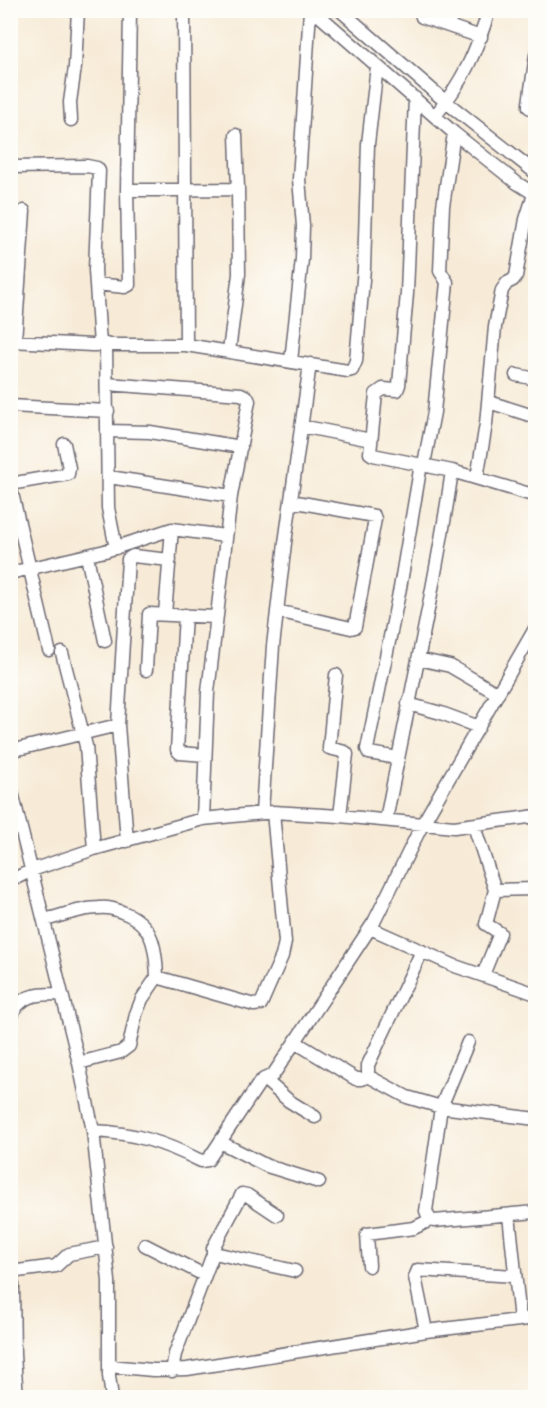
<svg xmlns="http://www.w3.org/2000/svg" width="546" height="1408" viewBox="0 0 546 1408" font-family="'Shantell Sans',sans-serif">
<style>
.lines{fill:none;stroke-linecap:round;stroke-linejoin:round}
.minor-casing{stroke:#6d6872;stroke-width:15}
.minor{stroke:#fff;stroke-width:12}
</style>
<rect width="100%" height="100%" fill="#fdfcf7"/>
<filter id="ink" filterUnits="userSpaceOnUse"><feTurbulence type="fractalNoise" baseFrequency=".0167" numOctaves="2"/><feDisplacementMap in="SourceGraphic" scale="12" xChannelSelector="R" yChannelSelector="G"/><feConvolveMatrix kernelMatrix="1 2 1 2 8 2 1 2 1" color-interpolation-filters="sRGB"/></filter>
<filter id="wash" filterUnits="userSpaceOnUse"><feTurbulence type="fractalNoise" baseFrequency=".008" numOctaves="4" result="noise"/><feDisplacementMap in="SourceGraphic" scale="24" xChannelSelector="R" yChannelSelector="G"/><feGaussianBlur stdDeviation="1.35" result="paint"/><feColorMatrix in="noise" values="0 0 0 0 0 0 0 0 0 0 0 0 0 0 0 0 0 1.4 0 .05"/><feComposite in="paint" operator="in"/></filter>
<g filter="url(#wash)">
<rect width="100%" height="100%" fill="#f7ebd7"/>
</g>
<g filter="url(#ink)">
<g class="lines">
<defs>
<path id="minor" d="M 130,10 L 127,190 L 238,189 L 239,274 L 229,351
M 184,10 L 186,345
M 313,10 L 454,133 L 517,183 L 536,195
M 340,10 L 446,102 L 536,173
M 420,10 L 422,17 L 481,37
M 536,55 L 529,103 L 529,107 L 536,111
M 415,98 L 407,293 L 399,385 L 397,390 L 383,389 L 376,394 L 370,453 L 373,455 L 452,471 L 536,496
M 435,116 C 463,81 476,53 489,10
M 71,120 L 70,102 L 75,67 L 78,10
M 236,135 L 238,189
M 10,167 L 87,166 L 97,168 L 99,171 L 95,270 L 100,345
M 96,284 L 125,287 L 129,285 L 127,190
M 10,341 L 92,345 L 186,345 L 348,371 L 352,370 L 356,361 L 364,268 L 368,144 L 377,66
M 15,341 L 24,211
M 106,344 L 108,508 L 116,548
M 291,361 L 302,259 L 303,226 L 299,179 L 310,10
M 516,375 L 536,379
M 107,384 L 241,394 L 247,397 L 249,401 L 231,496 L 208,692 L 203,819
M 489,402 L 536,417
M 10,406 L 108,411
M 301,426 L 371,440
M 108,431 L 150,432 L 241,447
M 424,464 L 434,412 L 447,282 L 440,271 L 443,206 L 454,133
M 109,477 L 231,496
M 477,478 L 486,424 L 495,327 L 502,290 L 507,283 L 513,280 L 516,276 L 526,219 L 536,188
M 10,484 L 68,474 L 69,468 L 64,444
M 10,485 L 49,650
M 87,556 L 105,641
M 10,573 L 105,551 L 172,529 L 225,536
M 277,611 L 351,628 L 355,627 L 375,519 L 374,516 L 291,501
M 165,614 L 172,529
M 185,615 L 177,750 L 180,753 L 205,755
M 62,653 L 86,746 L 94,849
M 418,659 L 450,666 L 498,694
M 146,670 L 149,614 L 216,617
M 336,675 L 329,748 L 345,752 L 347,754 L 340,816
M 408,704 L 441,713 L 479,727
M 118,725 L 128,559 L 133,556 L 170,560
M 10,751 L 118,725 L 127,841
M 398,758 L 369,753 L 367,749 L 400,588 L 421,464
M 10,784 L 79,1063 L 93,1131 L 109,1281 L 109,1376 L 112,1398
M 262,812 L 273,646 L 285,543 L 310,364
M 386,820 C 408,704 435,588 452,471
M 474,826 L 495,890 L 486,924 L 500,933 L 483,975
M 10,881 L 32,870 L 94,849 L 203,819 L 273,812 L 340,816 L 454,827 L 536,816
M 495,890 L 536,889
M 44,920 C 61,916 81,908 99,908 C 107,907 115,909 122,912 C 153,923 156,947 157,977 L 254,1005 L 261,1004 L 282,956 L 285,942 L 273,812
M 370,928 L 455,966 L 536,994
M 422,951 L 368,1065 L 368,1076 L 407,1097 L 441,1107 L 536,1119
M 10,1018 C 21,993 37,994 61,994
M 295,1042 L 356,1079 L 362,1079 L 368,1076
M 468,1042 L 441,1107 L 426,1211 L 430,1220 L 434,1221 L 536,1212
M 79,1063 L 121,1052 L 129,1046 L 136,1014 L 142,999 L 157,977
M 264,1079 L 289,1101 L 315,1117
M 93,1131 C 135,1133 163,1142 201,1161 L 208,1160 L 260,1082 L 264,1079 L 273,1075 L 374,922 L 422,825 L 536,627
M 220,1142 L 267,1166 L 319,1182
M 509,1215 L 520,1320
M 145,1245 L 204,1275
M 213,1254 L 213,1248 L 242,1194 L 247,1195 L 277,1215
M 369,1266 L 367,1234 L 414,1228 L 430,1220
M 10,1272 L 56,1266 L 69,1254 L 106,1247
M 10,1278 L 13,1285 L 14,1355 L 17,1398
M 426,1331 L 415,1277 L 418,1270 L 515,1276
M 109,1366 L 153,1370 L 187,1369 L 426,1331 L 536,1318
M 172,1371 L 175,1354 L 213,1254 L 219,1254 L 295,1271"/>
</defs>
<use href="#minor" class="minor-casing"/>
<use href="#minor" class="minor"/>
</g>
</g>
<rect width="546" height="1408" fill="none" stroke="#fdfcf7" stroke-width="36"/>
</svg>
